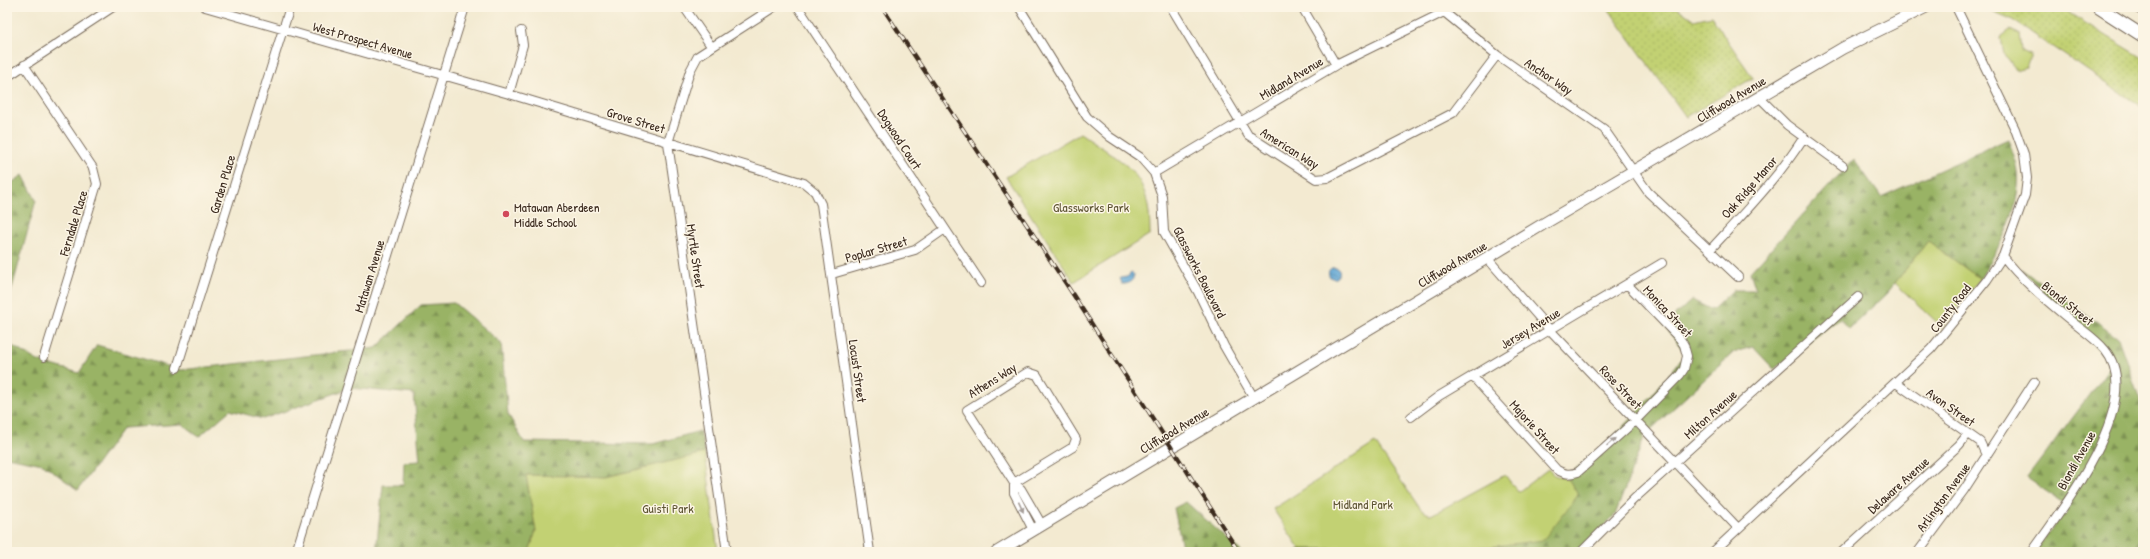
<svg xmlns="http://www.w3.org/2000/svg" width="2150" height="559" viewBox="0 0 2150 559" font-family="'Patrick Hand',sans-serif">
<style>
.grass{fill:url(#grass-dots);stroke:#7e7e48}
.forest{fill:url(#forest-firs);stroke:#6a6e42}
.green{fill:#c2d173;stroke:#7e7e48}
.water{fill:url(#water-waves);stroke:#4c687a}
.lines{fill:none;stroke-linecap:round;stroke-linejoin:round}
.minor-casing{stroke:#7b6d5d;stroke-width:10}
.major-casing{stroke:#7b6d5d;stroke-width:13}
.highway-casing{stroke:#7b6d5d;stroke-width:14}
.minor{stroke:#fff;stroke-width:8}
.major{stroke:#fff;stroke-width:11}
.highway{stroke:#fff;stroke-width:12}
.rail-casing{stroke:#3b2a1e;stroke-width:4}
.rail{stroke:#fcf5e5;stroke-width:2.5;stroke-dasharray:8;stroke-linecap:butt}
.oneway{fill:#a79f9a}
.poi-dot{fill:#d1495b;stroke:#fcf5e5;stroke-width:1.5}
.labels{text-anchor:middle;stroke-width:3;stroke-linejoin:round;paint-order:stroke}
.street-label{font-size:13px;fill:#3b2a1e;stroke:#fcf5e5}
.poi-label{font-size:13px;fill:#3b2a1e;stroke:#fcf5e5;text-anchor:start}
.park-label{font-size:13px;fill:#5d5433;stroke:#fcf5e5}
</style>
<defs>
<pattern id="grass-dots" width="8" height="8" patternUnits="userSpaceOnUse"><rect width="8" height="8" fill="#c2d173"/><path d="M2 2h.1M6 6h.1" fill="none" stroke="#a8b463" stroke-width="1.8" stroke-linecap="round"/></pattern>
<pattern id="forest-firs" width="22" height="20" patternUnits="userSpaceOnUse"><rect width="22" height="20" fill="#99b365"/><path d="M5 1l3.5 6h-7zM16 11l3.5 6h-7z" fill="#7e9253"/></pattern>
<pattern id="water-waves" width="16" height="10" patternUnits="userSpaceOnUse"><rect width="16" height="10" fill="#5ea6d5"/><path d="M0 5q4-4 8 0t8 0" fill="none" stroke="#4f87ac"/></pattern>
</defs>
<rect width="100%" height="100%" fill="#fcf5e5"/>
<filter id="ink" filterUnits="userSpaceOnUse"><feTurbulence type="fractalNoise" baseFrequency=".025" numOctaves="2"/><feDisplacementMap in="SourceGraphic" scale="8" xChannelSelector="R" yChannelSelector="G"/><feConvolveMatrix kernelMatrix="1 2 1 2 8 2 1 2 1" color-interpolation-filters="sRGB"/></filter>
<filter id="wash" filterUnits="userSpaceOnUse"><feTurbulence type="fractalNoise" baseFrequency=".012" numOctaves="4" result="noise"/><feDisplacementMap in="SourceGraphic" scale="16" xChannelSelector="R" yChannelSelector="G"/><feGaussianBlur stdDeviation="0.9" result="paint"/><feColorMatrix in="noise" values="0 0 0 0 0 0 0 0 0 0 0 0 0 0 0 0 0 1.4 0 .05"/><feComposite in="paint" operator="in"/></filter>
<g filter="url(#wash)">
<rect width="100%" height="100%" fill="#f3ead1"/>
<path class="grass" d="M 1607,7 L 1676,7 L 1694,20 L 1711,16 L 1753,78 L 1686,117 Z
M 1983,7 L 2059,7 L 2143,58 L 2143,108 L 2011,19 Z"/>
<path class="forest" d="M 2008,139 C 2011,149 2017,161 2018,172 C 2021,211 1999,247 1980,279 L 1928,241 L 1887,293 L 1849,329 L 1840,318 L 1774,369 L 1753,347 L 1734,352 L 1645,435 L 1615,515 L 1578,552 L 1295,552 L 1300,549 L 1488,547 L 1578,495 L 1566,475 C 1614,445 1650,397 1686,354 L 1664,325 L 1692,300 L 1712,310 L 1733,290 L 1756,290 L 1750,272 L 1854,159 L 1881,197 Z
M 23,175 L 36,200 L 7,307 L 7,186 Z
M 2022,269 L 2118,338 L 2143,408 L 2143,552 L 2033,552 L 2069,507 L 2027,478 L 2112,364 Z
M 454,303 L 501,343 L 508,414 L 524,442 L 653,444 L 700,431 L 705,453 L 606,477 L 526,475 L 536,531 L 529,552 L 376,552 L 383,485 L 403,485 L 404,462 L 420,461 L 414,394 L 350,388 L 263,419 L 230,410 L 199,437 L 182,424 L 123,428 L 78,490 L 43,464 L 7,457 L 7,343 L 38,361 L 79,373 L 97,345 L 181,370 L 376,348 L 421,305 Z
M 1186,502 L 1242,552 L 1183,552 L 1174,508 Z"/>
<path class="green" d="M 2010,30 L 2019,34 L 2021,50 L 2031,55 L 2026,68 L 2018,70 C 2011,66 2011,60 2004,55 L 2001,37 Z
M 1080,133 C 1128,166 1150,171 1150,234 L 1074,282 L 1006,177 Z
M 1928,241 L 1980,279 L 1942,327 L 1895,283 Z
M 1375,443 L 1421,510 L 1431,515 L 1505,475 L 1518,492 L 1548,469 L 1554,475 L 1569,480 L 1578,495 L 1543,540 L 1488,547 L 1300,549 L 1273,509 Z
M 705,453 L 718,552 L 529,552 L 536,531 L 526,475 L 606,477 Z"/>
<path class="water" d="M1328.5 273a5.5 5.5 0 1 1 11 0a5.5 5.5 0 1 1-11 0Z
M 1131,273 L 1134,275 C 1134,281 1127,285 1122,284 L 1120,278 L 1127,277 Z"/>
</g>
<g filter="url(#ink)">
<g class="lines">
<defs>
<path id="minor" d="M 205,7 L 509,94 L 804,183 L 815,192 L 821,204 L 870,552
M 684,7 L 711,46
M 798,7 L 981,283
M 1019,7 L 1087,117 L 1110,137 L 1140,157 L 1154,173 L 1162,196 L 1164,232 L 1198,292 L 1224,346 L 1254,398
M 1171,7 L 1248,135 L 1316,179 L 1327,178 L 1453,113 L 1497,55
M 1302,7 L 1336,65
M 1442,7 L 1444,12 L 1497,55 L 1604,129 L 1648,192 L 1738,277
M 24,65 L 93,168 L 97,184 L 44,357
M 7,77 L 113,7
M 509,94 L 523,45 L 521,31
M 1760,98 L 1787,125 L 1843,166
M 1154,173 L 1336,65 L 1444,12
M 1710,250 C 1743,214 1778,178 1804,137
M 2003,256 C 2022,281 2046,300 2070,320 C 2082,330 2095,338 2105,350 C 2147,401 2062,509 2032,552
M 1488,259 L 1550,330 L 1738,528
M 832,274 L 915,250 L 945,229
M 177,368 L 290,7
M 1472,376 L 1557,470 C 1565,474 1569,475 1578,472 L 1636,420 L 1680,375 L 1684,369 L 1687,356 L 1684,345 L 1680,339 L 1627,284
M 1896,383 L 1980,442 L 1986,455
M 1411,417 L 1439,396 L 1662,263
M 1014,483 L 1073,447 L 1076,439 L 1037,375 L 1028,372 L 967,410 L 1014,483 L 1021,489 L 1042,525
M 1014,483 L 1014,493 L 1033,530
M 296,552 L 465,7
M 727,552 L 668,143 L 690,71 L 698,56 L 774,7
M 1581,552 L 1634,499 L 1858,297
M 1713,552 L 1931,349 L 1987,280 L 2003,256 L 2025,195 L 2027,178 L 2024,154 L 2015,129 L 1956,7
M 1842,552 L 1959,445 L 1968,434
M 1918,552 L 1964,490 L 2034,382"/>
<path id="major" d="M 997,552 L 1545,223 L 1843,48 L 1926,7"/>
<path id="highway" d="M 2098,7 L 2143,36
M 2139,7 L 2143,9"/>
</defs>
<use href="#minor" class="minor-casing"/>
<use href="#major" class="major-casing"/>
<use href="#highway" class="highway-casing"/>
<use href="#minor" class="minor"/>
<use href="#major" class="major"/>
<use href="#highway" class="highway"/>
<defs>
<path id="rail" d="M 882,7 L 1072,293 L 1239,552"/>
</defs>
<use href="#rail" class="rail-casing"/>
<use href="#rail" class="rail"/>
</g>
<defs><path id="oneway-solid" d="M-6-.8H1V-3.2L6.5 0L1 3.2V.8H-6Z"/></defs>
<g class="oneway">
<use href="#oneway-solid" transform="translate(1611 442) rotate(-42)"/>
<use href="#oneway-solid" transform="translate(1021 507) rotate(65)"/>
</g>
</g>
<circle class="poi-dot" cx="506" cy="214" r="4"/>
<g class="labels">
<g class="street-label">
<text transform="translate(363 40) rotate(16)" y="5">West Prospect Avenue</text>
<text transform="translate(1549 76) rotate(34)" y="5">Anchor Way</text>
<text transform="translate(1291 78) rotate(-31)" y="5">Midland Avenue</text>
<text transform="translate(1731 99) rotate(-31)" y="5">Cliffwood Avenue</text>
<text transform="translate(636 120) rotate(17)" y="5">Grove Street</text>
<text transform="translate(900 139) rotate(57)" y="5">Dogwood Court</text>
<text transform="translate(1290 148) rotate(32)" y="5">American Way</text>
<text transform="translate(222 184) rotate(-73)" y="5">Garden Place</text>
<text transform="translate(1749 187) rotate(-49)" y="5">Oak Ridge Manor</text>
<text transform="translate(73 223) rotate(-73)" y="5">Ferndale Place</text>
<text transform="translate(876 249) rotate(-16)" y="5">Poplar Street</text>
<text transform="translate(696 256) rotate(82)" y="5">Myrtle Street</text>
<text transform="translate(1452 264) rotate(-31)" y="5">Cliffwood Avenue</text>
<text transform="translate(1200 272) rotate(63)" y="5">Glassworks Boulevard</text>
<text transform="translate(369 276) rotate(-73)" y="5">Matawan Avenue</text>
<text transform="translate(2068 303) rotate(39)" y="5">Biondi Street</text>
<text transform="translate(1950 308) rotate(-52)" y="5">County Road</text>
<text transform="translate(1668 311) rotate(47)" y="5">Monica Street</text>
<text transform="translate(1530 328) rotate(-31)" y="5">Jersey Avenue</text>
<text transform="translate(858 371) rotate(82)" y="5">Locust Street</text>
<text transform="translate(992 380) rotate(-32)" y="5">Athens Way</text>
<text transform="translate(1621 387) rotate(47)" y="5">Rose Street</text>
<text transform="translate(1951 407) rotate(35)" y="5">Avon Street</text>
<text transform="translate(1710 414) rotate(-42)" y="5">Milton Avenue</text>
<text transform="translate(1535 427) rotate(48)" y="5">Majorie Street</text>
<text transform="translate(1174 430) rotate(-31)" y="5">Cliffwood Avenue</text>
<text transform="translate(2076 460) rotate(-61)" y="5">Biondi Avenue</text>
<text transform="translate(1898 485) rotate(-42)" y="5">Delaware Avenue</text>
<text transform="translate(1943 497) rotate(-54)" y="5">Arlington Avenue</text>
</g>
<g class="poi-label">
<text x="514" y="212">Matawan Aberdeen<tspan x="514" dy="15">Middle School</tspan></text>
</g>
<g class="park-label">
<text x="1091" y="212">Glassworks Park</text>
<text x="1363" y="509">Midland Park</text>
<text x="668" y="513">Guisti Park</text>
</g>
</g>
<rect width="2150" height="559" fill="none" stroke="#fcf5e5" stroke-width="24"/>
</svg>
